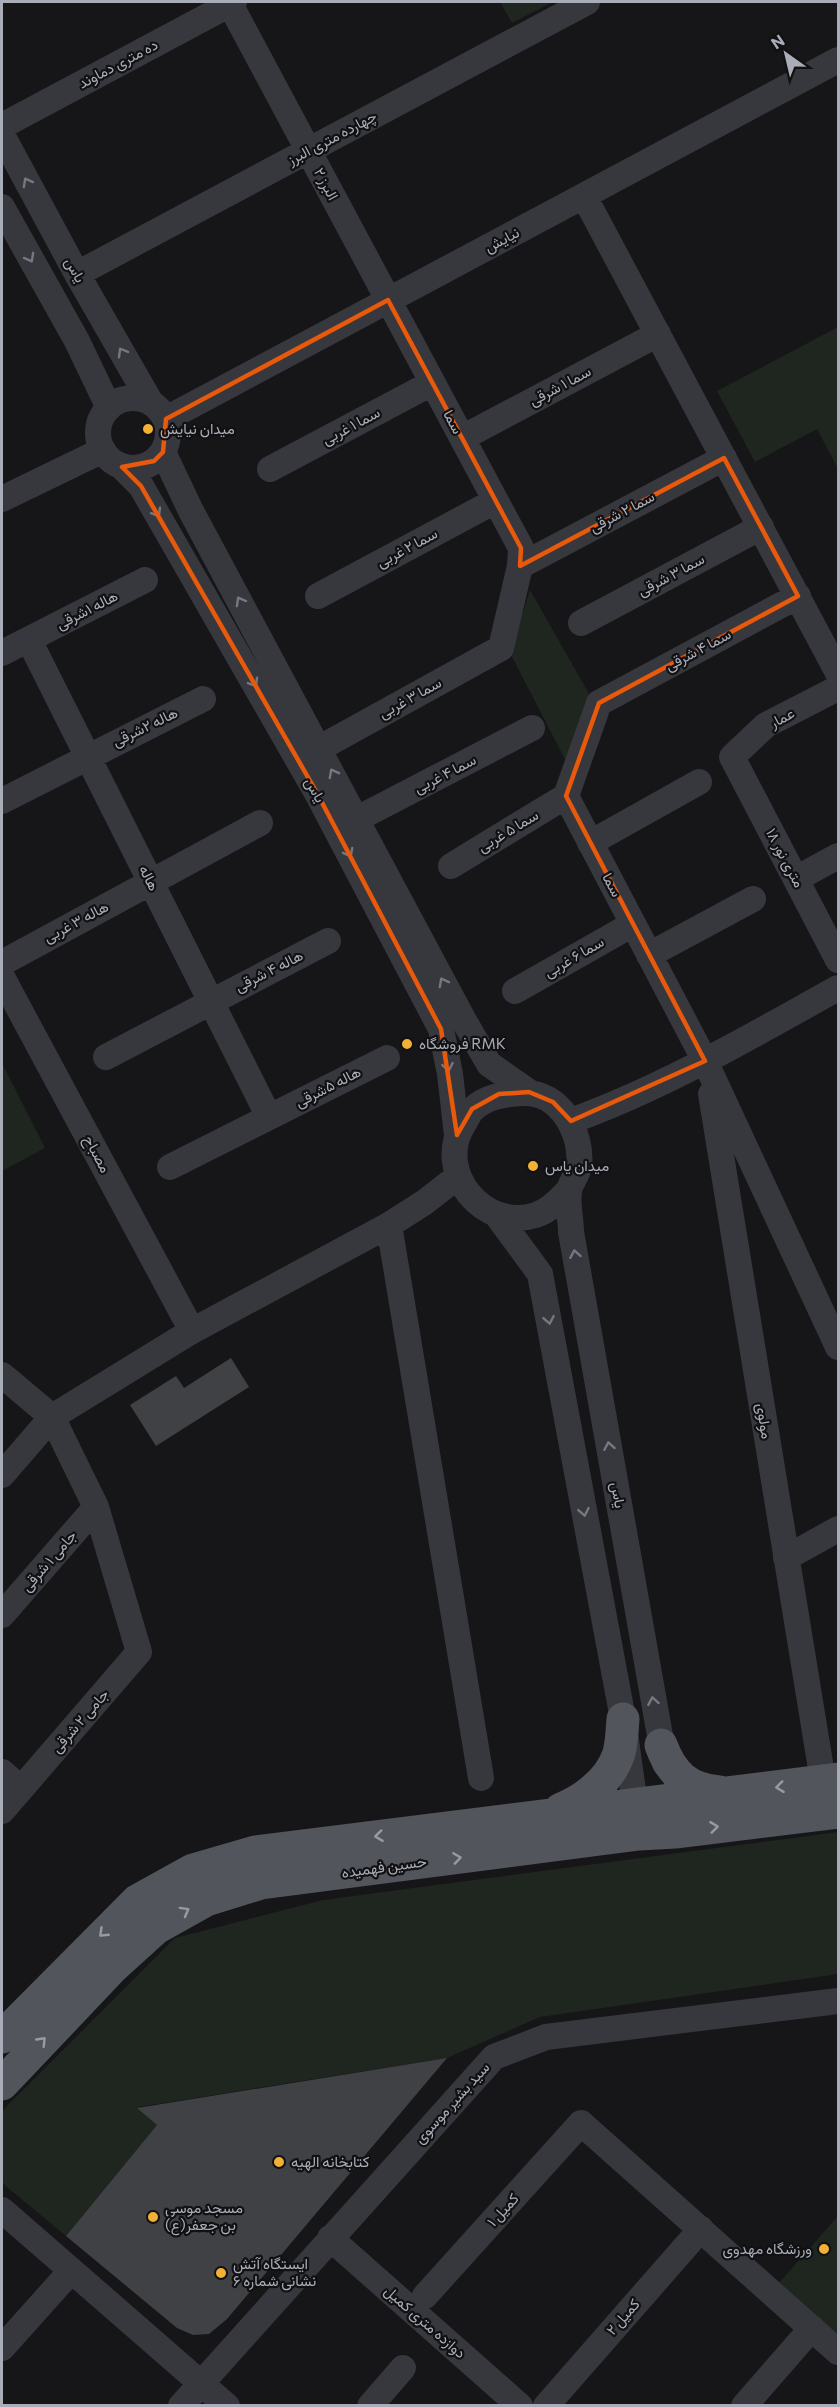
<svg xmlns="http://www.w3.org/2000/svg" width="840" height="2407" viewBox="0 0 840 2407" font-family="Commissioner,Vazirmatn,sans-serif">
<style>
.green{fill:#1e261f}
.building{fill:#404145}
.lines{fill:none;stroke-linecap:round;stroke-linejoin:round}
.minor{stroke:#37383d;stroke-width:26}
.major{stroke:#53555c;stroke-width:33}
.oneway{stroke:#757881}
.oneway2{stroke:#979ba6}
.marked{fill:none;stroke:#e8590c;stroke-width:4.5;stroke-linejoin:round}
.poi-dot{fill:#f2b134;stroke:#111113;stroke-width:2}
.labels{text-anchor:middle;stroke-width:4.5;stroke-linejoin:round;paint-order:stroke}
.street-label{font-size:15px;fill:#a8adb8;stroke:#111113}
.poi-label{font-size:15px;fill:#a8adb8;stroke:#111113;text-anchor:start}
</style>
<rect width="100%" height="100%" fill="#161618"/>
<path class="green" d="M 500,2 L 553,2 L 512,23 Z
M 838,327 L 838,469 L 817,429 L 755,462 L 717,391 Z
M 530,590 L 592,699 L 568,765 L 510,653 Z
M 2,1063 L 45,1148 L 2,1171 Z
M 838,1832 L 838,1974 L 540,2017 L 447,2058 L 138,2107 L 157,2125 L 66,2236 L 2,2183 L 2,2111 L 175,1938 L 323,1900 Z
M 838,2216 L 838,2336 L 779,2283 Z"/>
<path class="building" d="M 231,1358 L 249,1387 L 156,1446 L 130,1405 L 176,1376 L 184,1388 Z
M 447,2058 L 227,2319 L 209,2334 L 193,2335 L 177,2328 L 66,2236 L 157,2125 L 137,2108 Z"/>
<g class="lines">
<path class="minor" d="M 230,4 L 521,548 L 520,566 L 501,648 L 320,748
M 2,126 L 234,2
M 2,135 L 77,274 L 151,403
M 584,196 L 838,673
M 2,207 L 77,341 L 109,408
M 77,274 L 587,2
M98 433a35 35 0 1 1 70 0a35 35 0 1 1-70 0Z
M 166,419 L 838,60
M 462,438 L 658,334
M 163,452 L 191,511 L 463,1019 L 489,1064 L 529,1092
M 122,467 L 141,486 L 317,793 L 441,1029 L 450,1074 L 457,1135
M 270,469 L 432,383
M 2,499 L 103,450
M 520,566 L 724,458
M 318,596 L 495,501
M 798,596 L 599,703 L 566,796 L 705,1061 L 838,1347
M 581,623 L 761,527
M 29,640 L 269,1117
M 2,653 L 145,580
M 838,688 L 766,725 L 732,757 L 838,960
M 2,801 L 203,699
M 357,819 L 532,728
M 590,843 L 699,782
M 451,866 L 566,796
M 796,879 L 838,856
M 649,955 L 753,899
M 2,963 L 260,823
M 2,977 L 192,1331
M 515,991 L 633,924
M 106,1057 L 328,941
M 711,1094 L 823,1781
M 571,1121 C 665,1087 751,1036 838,988
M 170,1167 L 387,1058
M 569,1190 C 559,1200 550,1210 536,1215 C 484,1232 434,1172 463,1125 C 466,1120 469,1113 472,1110 C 486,1096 505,1094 523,1093 C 560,1091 583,1134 579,1166 C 578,1175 570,1183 569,1191 C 567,1204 571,1219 571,1232 L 665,1764
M 496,1214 L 540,1274 L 623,1719 L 635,1805
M 389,1225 L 481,1778
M 2,1375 L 52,1417 L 96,1507 L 139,1652 L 2,1811
M 2,1475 L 52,1417 L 192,1331 L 389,1225 L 425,1202 L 457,1177
M 786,1558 L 838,1529
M 2,1615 L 96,1507
M 2,1772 L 21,1789
M 2,2210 L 227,2406
M 330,2238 L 520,2406
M 425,2296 L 581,2123 L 838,2352
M 2,2348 L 71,2271
M 181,2406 L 494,2057 L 546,2037 L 838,2001
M 370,2406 L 403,2368
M 546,2406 L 701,2229
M 744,2406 L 812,2328"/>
<path class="major" d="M 661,1745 C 672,1775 688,1789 719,1792
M 561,1809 C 584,1800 609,1781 618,1756 C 622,1745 622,1730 623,1719
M 2,2037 L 137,1901 L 193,1870 L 255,1852 L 838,1779
M 2,2084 L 113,1967 L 156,1928 L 206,1900 L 261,1883 L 639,1834 L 675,1832 L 838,1812"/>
</g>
<defs><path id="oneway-chevron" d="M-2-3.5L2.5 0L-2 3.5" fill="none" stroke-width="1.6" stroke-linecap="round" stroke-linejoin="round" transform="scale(1.5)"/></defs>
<g class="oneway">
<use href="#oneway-chevron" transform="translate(27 182) rotate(-119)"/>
<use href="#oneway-chevron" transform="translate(30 258) rotate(61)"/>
<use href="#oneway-chevron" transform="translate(122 352) rotate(-120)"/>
<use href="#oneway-chevron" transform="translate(157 513) rotate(59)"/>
<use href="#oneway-chevron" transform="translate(240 601) rotate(-119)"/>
<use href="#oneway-chevron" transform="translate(254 683) rotate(60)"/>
<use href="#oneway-chevron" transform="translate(333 773) rotate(-118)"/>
<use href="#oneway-chevron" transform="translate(349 853) rotate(62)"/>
<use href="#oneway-chevron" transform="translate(443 982) rotate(-118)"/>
<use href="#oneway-chevron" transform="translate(448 1067) rotate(79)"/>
<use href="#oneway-chevron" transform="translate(575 1254) rotate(-100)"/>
<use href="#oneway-chevron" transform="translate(549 1320) rotate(79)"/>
<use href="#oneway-chevron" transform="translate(609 1446) rotate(-100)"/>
<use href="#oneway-chevron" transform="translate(584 1512) rotate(79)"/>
<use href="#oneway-chevron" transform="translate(653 1701) rotate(-100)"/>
</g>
<g class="oneway2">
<use href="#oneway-chevron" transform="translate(780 1787) rotate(173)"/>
<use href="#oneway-chevron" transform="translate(714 1827) rotate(-7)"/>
<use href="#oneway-chevron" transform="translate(379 1836) rotate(173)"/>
<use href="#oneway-chevron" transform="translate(457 1858) rotate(-8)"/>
<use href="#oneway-chevron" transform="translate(185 1911) rotate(-29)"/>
<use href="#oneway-chevron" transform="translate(103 1933) rotate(136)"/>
<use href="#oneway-chevron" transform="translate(42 2041) rotate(-46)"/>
</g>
<path class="marked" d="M 388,300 L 521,548 L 520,566 L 724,458 L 798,596 L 599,703 L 566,796 L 705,1061 L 571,1121 L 553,1102 L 529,1092 L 499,1094 L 472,1109 L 457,1135 L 441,1029 L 317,793 L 141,486 L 122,467 L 154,461 L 163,452 L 166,419 Z"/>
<g class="poi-dot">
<circle cx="148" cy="429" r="6"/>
<circle cx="407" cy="1044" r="6"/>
<circle cx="533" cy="1166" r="6"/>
<circle cx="279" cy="2162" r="6"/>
<circle cx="153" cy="2217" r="6"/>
<circle cx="824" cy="2249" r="6"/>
<circle cx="221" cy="2273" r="6"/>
</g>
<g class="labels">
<g class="street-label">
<text transform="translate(118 64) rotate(-28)" y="5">ده متری دماوند</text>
<text transform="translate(332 138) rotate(-28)" y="5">چهارده متری البرز</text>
<text transform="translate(326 184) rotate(62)" y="5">البرز ۲</text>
<text transform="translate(502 240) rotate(-28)" y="5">نیایش</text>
<text transform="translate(75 270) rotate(61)" y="5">یاس</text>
<text transform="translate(560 386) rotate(-28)" y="5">سما ۱ شرقی</text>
<text transform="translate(453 422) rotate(62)" y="5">سما</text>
<text transform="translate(351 426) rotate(-28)" y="5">سما ۱ غربی</text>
<text transform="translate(622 512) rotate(-28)" y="5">سما ۲ شرقی</text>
<text transform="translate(407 548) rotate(-28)" y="5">سما ۲ غربی</text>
<text transform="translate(671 575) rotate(-28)" y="5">سما ۳ شرقی</text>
<text transform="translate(87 610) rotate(-27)" y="5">هاله ۱شرقی</text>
<text transform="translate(698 650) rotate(-28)" y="5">سما ۴ شرقی</text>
<text transform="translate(410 698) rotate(-29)" y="5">سما ۳ غربی</text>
<text transform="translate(782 718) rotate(-28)" y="5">عمار</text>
<text transform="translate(145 727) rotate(-26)" y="5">هاله ۲شرقی</text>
<text transform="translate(445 774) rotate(-27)" y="5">سما ۴ غربی</text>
<text transform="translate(315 790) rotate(61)" y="5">یاس</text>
<text transform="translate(508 831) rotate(-31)" y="5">سما ۵ غربی</text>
<text transform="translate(785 858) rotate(62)" y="5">۱۸ متری نور</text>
<text transform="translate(149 878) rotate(63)" y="5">هاله</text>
<text transform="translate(612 885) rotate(62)" y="5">سما</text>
<text transform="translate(76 922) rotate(-28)" y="5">هاله ۳ غربی</text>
<text transform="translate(574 957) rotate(-30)" y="5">سما ۶ غربی</text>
<text transform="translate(269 971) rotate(-27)" y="5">هاله ۴ شرقی</text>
<text transform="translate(328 1087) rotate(-27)" y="5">هاله ۵شرقی</text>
<text transform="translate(97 1154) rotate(62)" y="5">مصباح</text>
<text transform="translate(764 1421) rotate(81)" y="5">مولوی</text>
<text transform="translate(618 1495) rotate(80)" y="5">یاس</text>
<text transform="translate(49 1561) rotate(-49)" y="5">جامی ۱ شرقی</text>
<text transform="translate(80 1721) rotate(-49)" y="5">جامی ۲ شرقی</text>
<text transform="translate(384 1867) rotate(-8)" y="5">حسین فهمیده</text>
<text transform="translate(452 2103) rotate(-48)" y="5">سید بشیر موسوی</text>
<text transform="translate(503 2210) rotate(-48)" y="5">کمیل ۱</text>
<text transform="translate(623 2317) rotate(-49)" y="5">کمیل ۲</text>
<text transform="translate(425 2322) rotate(41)" y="5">دوازده متری کمیل</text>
</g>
<g class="poi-label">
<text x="160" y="434">میدان نیایش</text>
<text x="419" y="1049">فروشگاه RMK</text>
<text x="545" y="1171">میدان یاس</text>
<text x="291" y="2167">کتابخانه الهیه</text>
<text x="165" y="2213">مسجد موسی<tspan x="165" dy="17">بن جعفر(ع)</tspan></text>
<text x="812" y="2254" text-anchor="end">ورزشگاه مهدوی</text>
<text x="233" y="2269">ایستگاه آتش<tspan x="233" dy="17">نشانی شماره ۶</tspan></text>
</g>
</g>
<rect width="840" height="2407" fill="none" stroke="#a8adb8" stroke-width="6"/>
<g transform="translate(786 54) rotate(326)" stroke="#111113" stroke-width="4.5" paint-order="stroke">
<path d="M0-4.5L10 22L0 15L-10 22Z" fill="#a8adb8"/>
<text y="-9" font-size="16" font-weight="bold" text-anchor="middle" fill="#a8adb8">N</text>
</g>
</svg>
